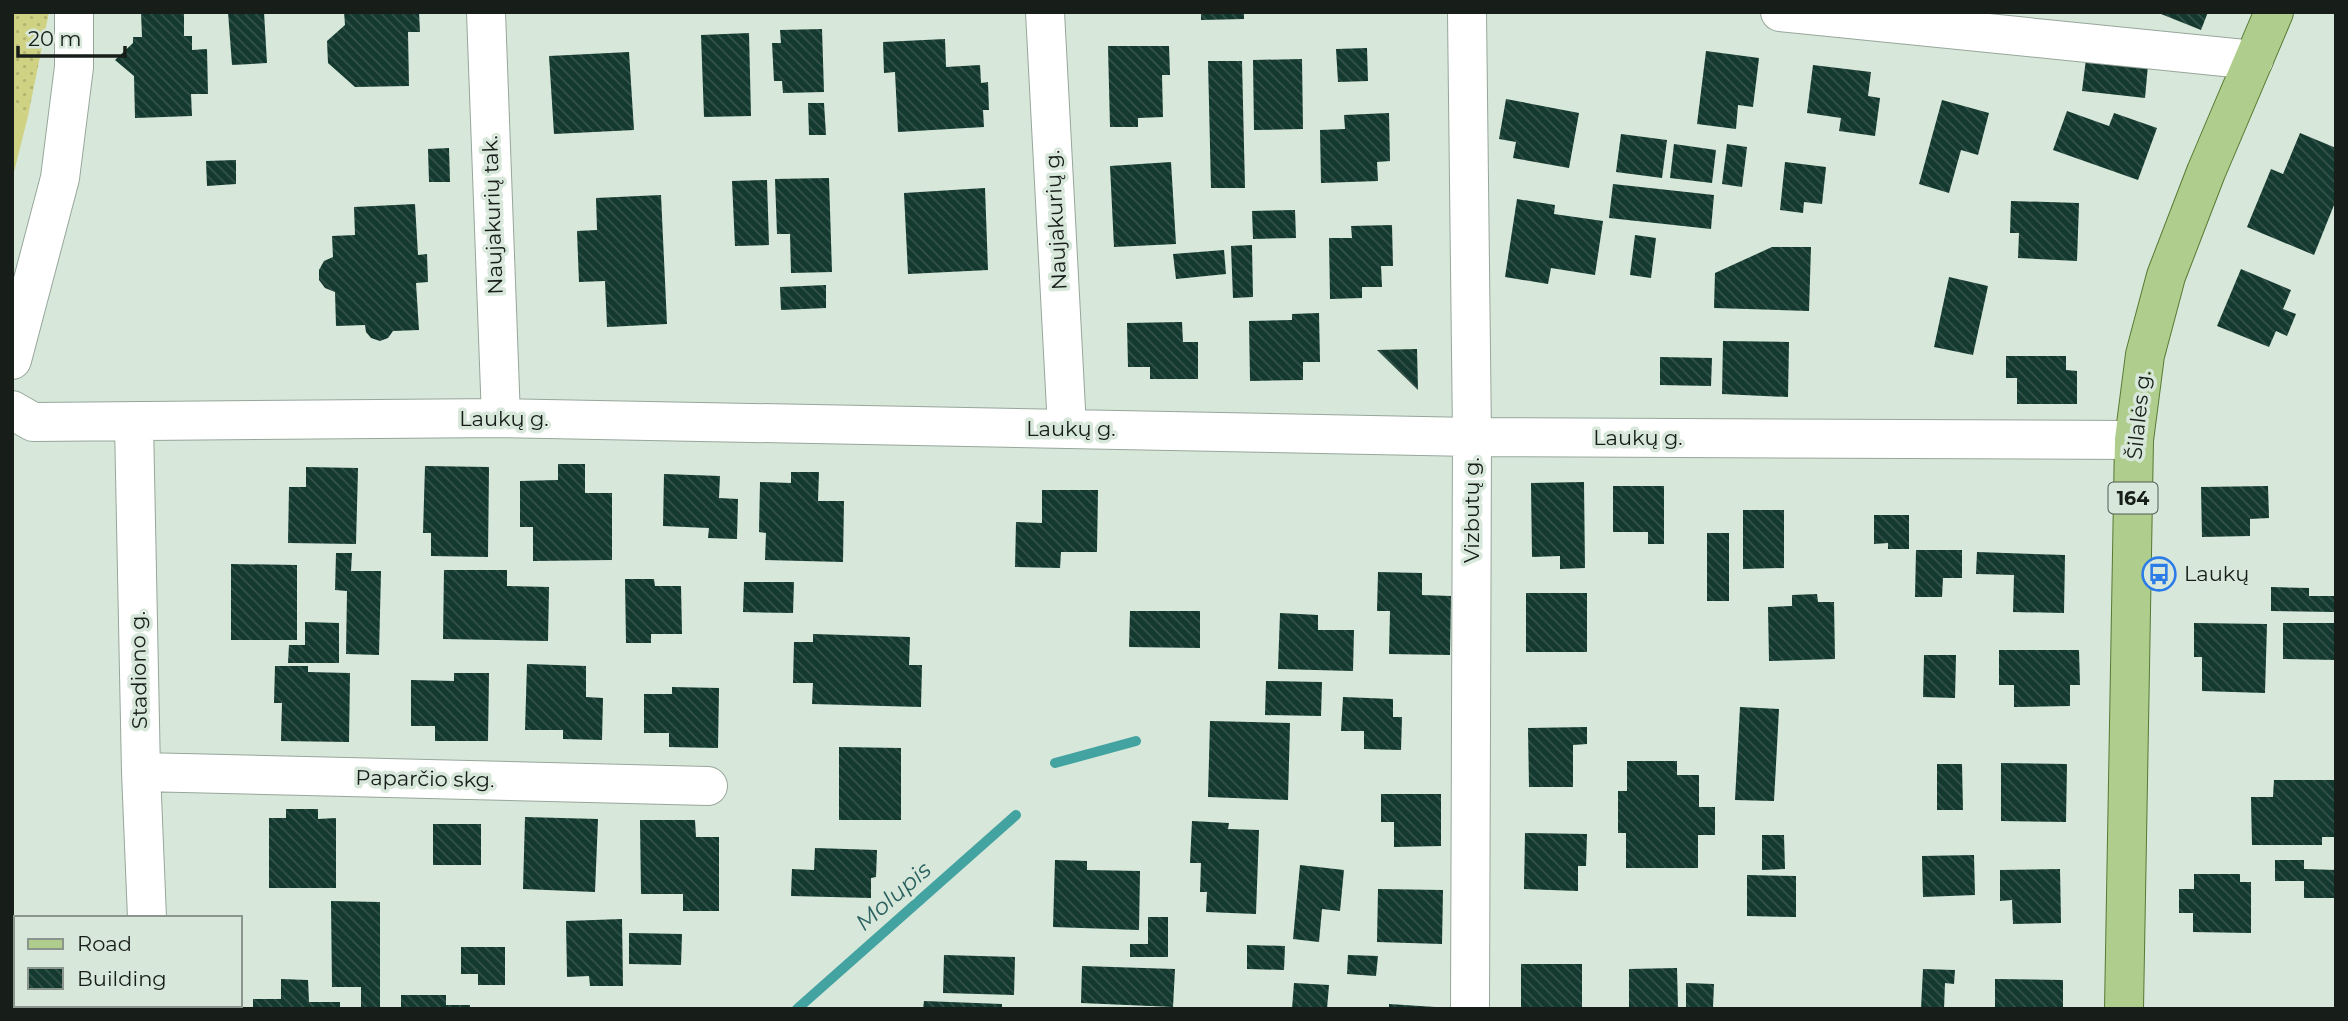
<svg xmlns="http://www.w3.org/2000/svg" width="2348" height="1021" viewBox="0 0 2348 1021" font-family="Montserrat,sans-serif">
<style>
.grass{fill:url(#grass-dots)}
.garden{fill:#cfd183}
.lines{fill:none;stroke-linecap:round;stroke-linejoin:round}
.stream{stroke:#43a3a1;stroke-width:10}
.building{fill:url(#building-back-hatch)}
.minor-casing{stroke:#97a69a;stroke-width:40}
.major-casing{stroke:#577a33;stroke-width:40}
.minor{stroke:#fff;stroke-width:38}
.major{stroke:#afcd8d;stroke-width:38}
.labels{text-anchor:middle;stroke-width:7;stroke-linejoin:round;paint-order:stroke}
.shield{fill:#d7e7da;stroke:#515a53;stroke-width:2}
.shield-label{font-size:19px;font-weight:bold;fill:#171d19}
.street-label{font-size:21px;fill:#171d19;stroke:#d7e7da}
.poi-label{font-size:21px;fill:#171d19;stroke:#d7e7da;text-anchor:start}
.water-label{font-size:23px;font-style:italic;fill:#2b6261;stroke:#d7e7da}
</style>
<defs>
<pattern id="grass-dots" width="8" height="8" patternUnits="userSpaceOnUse" patternTransform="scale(1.75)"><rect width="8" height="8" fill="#cfd183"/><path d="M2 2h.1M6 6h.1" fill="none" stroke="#b1b371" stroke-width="1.8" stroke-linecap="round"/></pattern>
<pattern id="building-back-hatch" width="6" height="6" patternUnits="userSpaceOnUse" patternTransform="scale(1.75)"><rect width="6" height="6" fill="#14392f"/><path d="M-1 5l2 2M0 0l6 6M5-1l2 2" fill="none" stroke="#35534b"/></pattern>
</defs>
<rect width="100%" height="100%" fill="#d7e7da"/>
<path class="grass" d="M 12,12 L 49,12 L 28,116 L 12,100 Z"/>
<path class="garden" d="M 12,100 L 28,116 L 12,180 Z"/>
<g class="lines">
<path class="stream" d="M 1055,763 L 1136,741
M 797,1009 L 1016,815"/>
</g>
<path class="building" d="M 141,12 L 184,12 L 184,36 L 192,36 L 192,50 L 207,49 L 208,94 L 191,94 L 192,116 L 135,118 L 134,76 L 115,60 L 133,43 L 133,37 L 142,37 Z
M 228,12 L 264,12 L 267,63 L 232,65 Z
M 344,12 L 419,12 L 420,32 L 408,32 L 409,86 L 355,87 L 328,63 L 327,41 L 345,25 Z
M 1201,12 L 1244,12 L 1244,19 L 1201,20 Z
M 2156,12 L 2208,12 L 2201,30 Z
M 822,29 L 824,92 L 783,93 L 782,81 L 774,81 L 772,43 L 781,43 L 780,30 Z
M 749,33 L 751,116 L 704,117 L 701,35 Z
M 945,39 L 946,67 L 980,65 L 981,83 L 988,82 L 989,110 L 983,110 L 984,127 L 898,132 L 895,72 L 884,73 L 883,42 Z
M 1108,46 L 1169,46 L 1170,75 L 1162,75 L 1163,117 L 1138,118 L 1138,127 L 1110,127 Z
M 1367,48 L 1368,81 L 1338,82 L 1336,49 Z
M 1706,51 L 1759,58 L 1753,107 L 1738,105 L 1736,129 L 1697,124 Z
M 629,52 L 634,130 L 554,134 L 549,56 Z
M 1302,59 L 1303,129 L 1254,130 L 1253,60 Z
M 2086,59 L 2148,65 L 2145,98 L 2082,91 Z
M 1208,61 L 1242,61 L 1245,188 L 1211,188 Z
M 1813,65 L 1871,72 L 1868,96 L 1880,98 L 1875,136 L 1839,131 L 1841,118 L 1807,113 Z
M 1506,99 L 1579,113 L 1569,168 L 1513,158 L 1516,142 L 1499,139 Z
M 1942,100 L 1989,113 L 1978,155 L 1961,150 L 1949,193 L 1919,184 Z
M 808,103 L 824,103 L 826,135 L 809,135 Z
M 2067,111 L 2109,126 L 2114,113 L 2157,128 L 2138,180 L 2053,150 Z
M 1389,113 L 1390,161 L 1377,162 L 1378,181 L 1321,183 L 1320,130 L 1345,129 L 1344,115 Z
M 2300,133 L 2336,148 L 2336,200 L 2314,255 L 2247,227 L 2271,169 L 2283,174 Z
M 1621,134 L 1667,140 L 1662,178 L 1616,172 Z
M 1674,144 L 1716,150 L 1712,183 L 1670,178 Z
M 1727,144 L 1747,147 L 1742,187 L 1722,184 Z
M 449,148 L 450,182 L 429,182 L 428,149 Z
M 236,160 L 236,184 L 207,186 L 206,161 Z
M 1171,162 L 1176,244 L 1114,247 L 1110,166 Z
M 1785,162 L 1826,167 L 1822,204 L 1804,202 L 1803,213 L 1780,210 Z
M 829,178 L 832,272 L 791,273 L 790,234 L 777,234 L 775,179 Z
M 767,180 L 769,245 L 735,246 L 732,181 Z
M 1613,184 L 1714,195 L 1711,229 L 1609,218 Z
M 985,188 L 988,270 L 908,274 L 904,193 Z
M 661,195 L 667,324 L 607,327 L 605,281 L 579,282 L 577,231 L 597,230 L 596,198 Z
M 1517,199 L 1555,205 L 1554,214 L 1603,221 L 1595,275 L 1551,268 L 1548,284 L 1505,277 Z
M 2011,201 L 2079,203 L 2077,261 L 2018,258 L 2019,233 L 2010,233 Z
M 415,204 L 418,255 L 427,254 L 428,282 L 416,283 L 419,330 L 393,331 L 388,338 L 380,341 L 371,338 L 366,332 L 365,325 L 336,326 L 335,292 L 325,288 L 319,280 L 319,270 L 324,261 L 333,257 L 332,236 L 355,235 L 354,207 Z
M 1295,210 L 1296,238 L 1253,239 L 1252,211 Z
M 1392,225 L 1393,266 L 1381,266 L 1382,287 L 1362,287 L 1362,298 L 1330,299 L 1329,238 L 1352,238 L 1351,226 Z
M 1635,235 L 1656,238 L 1651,278 L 1630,275 Z
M 1252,245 L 1253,297 L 1233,298 L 1231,246 Z
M 1772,247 L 1811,247 L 1809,311 L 1714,308 L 1715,273 Z
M 1224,250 L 1226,274 L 1176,279 L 1173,254 Z
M 2241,269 L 2291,290 L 2283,309 L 2296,314 L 2287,336 L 2276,331 L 2269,347 L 2217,326 Z
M 1949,277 L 1988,286 L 1973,355 L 1934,347 Z
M 826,285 L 826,308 L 781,310 L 780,287 Z
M 1319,313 L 1320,362 L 1303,362 L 1303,380 L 1250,381 L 1249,321 L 1292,320 L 1292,314 Z
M 1182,322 L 1183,342 L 1198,342 L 1198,379 L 1150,379 L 1150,367 L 1128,367 L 1127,323 Z
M 1723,341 L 1789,342 L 1788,397 L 1722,394 Z
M 1417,349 L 1418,390 L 1377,350 Z
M 2006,356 L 2066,356 L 2066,370 L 2077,371 L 2077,404 L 2017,404 L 2017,378 L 2006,378 Z
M 1660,357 L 1712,358 L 1711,386 L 1660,385 Z
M 558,464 L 585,464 L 585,493 L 612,493 L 612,560 L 533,561 L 533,527 L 520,527 L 520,481 L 558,480 Z
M 425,466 L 489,467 L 488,557 L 431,556 L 431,533 L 423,533 Z
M 306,467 L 358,468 L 356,544 L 288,543 L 289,487 L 306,487 Z
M 791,472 L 819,472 L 818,501 L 844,501 L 843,562 L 765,560 L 766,533 L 759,532 L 760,482 L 791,483 Z
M 664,474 L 720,476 L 719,498 L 738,499 L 737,539 L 708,538 L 709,528 L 663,526 Z
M 1584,482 L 1585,568 L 1560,569 L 1560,556 L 1532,557 L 1531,483 Z
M 1613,486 L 1664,486 L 1664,544 L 1648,544 L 1648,532 L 1613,532 Z
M 2268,486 L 2269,518 L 2250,519 L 2250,536 L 2202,537 L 2201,487 Z
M 1042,490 L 1098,490 L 1097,552 L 1061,552 L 1060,568 L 1015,567 L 1016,522 L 1042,523 Z
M 1743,510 L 1784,510 L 1784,568 L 1743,569 Z
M 1874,515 L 1909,515 L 1909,549 L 1888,549 L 1888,543 L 1874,544 Z
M 1707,533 L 1729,533 L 1729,601 L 1707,601 Z
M 1916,550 L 1962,550 L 1962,578 L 1943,578 L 1942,597 L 1915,597 Z
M 1977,552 L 2065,555 L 2064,613 L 2013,612 L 2014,575 L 1976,574 Z
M 336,553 L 352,553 L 351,571 L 381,571 L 379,655 L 346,654 L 347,591 L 335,590 Z
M 231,564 L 297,565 L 297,640 L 231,640 Z
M 444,570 L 507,570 L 507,586 L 549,587 L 548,641 L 443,639 Z
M 1378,572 L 1422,573 L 1422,595 L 1451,596 L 1450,655 L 1389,654 L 1390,611 L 1377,611 Z
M 625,579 L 654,579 L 655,586 L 681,586 L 682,634 L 651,634 L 651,643 L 626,643 Z
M 744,582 L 794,582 L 793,613 L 743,612 Z
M 2271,587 L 2309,588 L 2309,596 L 2334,596 L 2334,612 L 2271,611 Z
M 1526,593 L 1587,593 L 1587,652 L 1526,652 Z
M 1817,594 L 1818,602 L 1834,602 L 1835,659 L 1769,661 L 1768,607 L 1792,606 L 1792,595 Z
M 1130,611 L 1200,611 L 1200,648 L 1129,647 Z
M 1280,613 L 1318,615 L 1318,630 L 1354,630 L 1353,671 L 1278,669 Z
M 305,622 L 339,623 L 339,663 L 288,663 L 289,645 L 305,645 Z
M 2194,623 L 2267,624 L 2265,693 L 2202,691 L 2202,657 L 2194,657 Z
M 2283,623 L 2336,623 L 2336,660 L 2283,659 Z
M 813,634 L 910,637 L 909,665 L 922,665 L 921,707 L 812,704 L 813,683 L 793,683 L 794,642 L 813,642 Z
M 1999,650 L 2079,650 L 2080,685 L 2070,685 L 2070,706 L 2014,707 L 2014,685 L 1999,685 Z
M 1924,655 L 1956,655 L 1955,698 L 1923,697 Z
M 527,664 L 586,666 L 586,697 L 603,698 L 602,740 L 563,739 L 563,730 L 525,730 Z
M 275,666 L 308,666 L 308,672 L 350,673 L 349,742 L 281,741 L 282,703 L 274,703 Z
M 454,673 L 489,673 L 488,741 L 435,741 L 435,726 L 411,726 L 411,680 L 454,681 Z
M 1266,681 L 1322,682 L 1321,716 L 1265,715 Z
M 672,687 L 719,688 L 718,748 L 669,747 L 669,733 L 644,733 L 644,694 L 672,694 Z
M 1343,697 L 1393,699 L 1393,717 L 1402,717 L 1401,750 L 1364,749 L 1364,731 L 1341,731 Z
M 1740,707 L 1779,709 L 1774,801 L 1735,800 Z
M 1210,721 L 1290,723 L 1288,800 L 1208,797 Z
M 1587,727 L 1587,744 L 1573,745 L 1573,787 L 1529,787 L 1528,728 Z
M 839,747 L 901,748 L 901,820 L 839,820 Z
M 1627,761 L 1677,761 L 1677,775 L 1699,775 L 1699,807 L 1715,807 L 1715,835 L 1698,835 L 1698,868 L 1626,868 L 1626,833 L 1618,833 L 1618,791 L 1627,791 Z
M 2001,763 L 2067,764 L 2066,822 L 2001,821 Z
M 1937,764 L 1962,764 L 1963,810 L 1937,810 Z
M 2274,780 L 2336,780 L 2336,837 L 2322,837 L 2322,845 L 2252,845 L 2251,797 L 2273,797 Z
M 1381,794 L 1441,794 L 1441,846 L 1394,847 L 1394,822 L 1381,822 Z
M 286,809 L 318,809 L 318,819 L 336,818 L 336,888 L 269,888 L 269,818 L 286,818 Z
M 525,817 L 598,819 L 595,892 L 523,889 Z
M 640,820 L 695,820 L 696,837 L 719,837 L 719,911 L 683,911 L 683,894 L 641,894 Z
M 1192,821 L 1229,823 L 1228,829 L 1259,830 L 1256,914 L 1206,912 L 1207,892 L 1200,892 L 1201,863 L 1190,863 Z
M 433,824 L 481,824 L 481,865 L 433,865 Z
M 1525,833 L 1587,834 L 1586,866 L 1578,866 L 1578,891 L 1524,889 Z
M 1762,835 L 1784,835 L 1785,869 L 1762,870 Z
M 815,848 L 877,850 L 876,877 L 871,878 L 871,898 L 791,896 L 792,869 L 814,870 Z
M 1974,855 L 1975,895 L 1923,897 L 1922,856 Z
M 1055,860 L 1087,861 L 1087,870 L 1140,871 L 1139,930 L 1053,927 Z
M 2275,860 L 2304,860 L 2304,869 L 2336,870 L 2336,898 L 2304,898 L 2304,881 L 2275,881 Z
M 1300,865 L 1344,870 L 1340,911 L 1322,909 L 1319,942 L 1293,939 Z
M 2060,869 L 2061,923 L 2013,924 L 2012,900 L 2000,901 L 2000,870 Z
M 2194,874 L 2240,874 L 2240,882 L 2251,882 L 2251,933 L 2193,932 L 2193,913 L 2179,913 L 2179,889 L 2194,889 Z
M 1747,875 L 1796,876 L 1796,917 L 1747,916 Z
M 1378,889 L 1443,890 L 1442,944 L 1377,942 Z
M 331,901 L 380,902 L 380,1009 L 361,1009 L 361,987 L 332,987 Z
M 1148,917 L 1168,917 L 1168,957 L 1130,957 L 1130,944 L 1148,944 Z
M 622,919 L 623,986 L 590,986 L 589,976 L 567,977 L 566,921 Z
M 629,933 L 682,934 L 681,965 L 629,964 Z
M 1247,945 L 1285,946 L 1284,970 L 1247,969 Z
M 461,947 L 505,947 L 505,985 L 478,985 L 478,974 L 461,974 Z
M 944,955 L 1015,957 L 1014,995 L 943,993 Z
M 1348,955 L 1378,956 L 1376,976 L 1347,974 Z
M 1521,964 L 1582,964 L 1582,1009 L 1521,1009 Z
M 1082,966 L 1175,969 L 1173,1007 L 1081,1003 Z
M 1677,968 L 1678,1009 L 1629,1009 L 1629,969 Z
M 1923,969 L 1955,970 L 1954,984 L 1945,983 L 1944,1009 L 1921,1009 Z
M 281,979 L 308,980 L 309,1002 L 340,1002 L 340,1009 L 253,1009 L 253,999 L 281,999 Z
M 1995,979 L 2063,980 L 2063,1009 L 1995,1009 Z
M 1294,983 L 1329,985 L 1327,1009 L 1292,1009 Z
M 1686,983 L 1714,984 L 1713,1007 L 1686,1007 Z
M 401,995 L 446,995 L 446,1005 L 470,1005 L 470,1009 L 401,1009 Z
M 924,1001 L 1002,1004 L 1002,1009 L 923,1009 Z
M 1389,1004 L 1435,1007 L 1435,1009 L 1389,1009 Z"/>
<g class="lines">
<defs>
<path id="minor" d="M 486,12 L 501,418
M 1045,12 L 1067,428
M 1467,12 L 1472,437 L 1470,1009
M 1780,12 L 2254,60
M 12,360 L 60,178 L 74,67 L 74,12
M 12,410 L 33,422 L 501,418 L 1472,437 L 2134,440
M 134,423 L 141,772 L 147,918
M 141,772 L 708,786
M 150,1005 L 150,1009"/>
<path id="major" d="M 2124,1009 L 2134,440 L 2145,355 L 2166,276 L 2206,172 L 2274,12"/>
</defs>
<use href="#minor" class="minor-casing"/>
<use href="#major" class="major-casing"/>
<use href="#minor" class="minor"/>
<use href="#major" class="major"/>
</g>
<defs>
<symbol id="bus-ring" viewBox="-11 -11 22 22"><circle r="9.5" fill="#d7e7da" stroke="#2c7ce7" stroke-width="1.5"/><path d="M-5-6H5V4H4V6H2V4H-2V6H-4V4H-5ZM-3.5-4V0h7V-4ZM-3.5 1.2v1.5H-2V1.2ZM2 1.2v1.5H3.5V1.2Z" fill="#2c7ce7"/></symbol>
</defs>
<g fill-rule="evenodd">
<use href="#bus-ring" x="2140" y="555" width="38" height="38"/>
</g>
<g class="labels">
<rect class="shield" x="2108.5" y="482.5" width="49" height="31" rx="5"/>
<g class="shield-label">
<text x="2133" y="505">164</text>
</g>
<g class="street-label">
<text transform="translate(493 215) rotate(-92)" y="7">Naujakurių tak.</text>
<text transform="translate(1056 220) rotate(-93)" y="7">Naujakurių g.</text>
<text transform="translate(2139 415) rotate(-84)" y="7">Šilalės g.</text>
<text x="504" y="426">Laukų g.</text>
<text x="1071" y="436">Laukų g.</text>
<text x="1638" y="445">Laukų g.</text>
<text transform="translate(1472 510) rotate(-90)" y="7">Vizbutų g.</text>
<text transform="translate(139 670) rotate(-91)" y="7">Stadiono g.</text>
<text transform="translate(425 779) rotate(1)" y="7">Paparčio skg.</text>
</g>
<g class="poi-label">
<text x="2184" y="581">Laukų</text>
</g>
<g class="water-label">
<text transform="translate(893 896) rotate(-41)" y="8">Molupis</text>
</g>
</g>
<rect width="2348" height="1021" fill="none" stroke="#171d19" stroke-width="28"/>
<rect x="14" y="916" width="228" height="91" fill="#d7e7da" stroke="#8a968d" stroke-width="2"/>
<rect x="28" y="939" width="35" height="10" fill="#afcd8d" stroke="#8a968d" stroke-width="2"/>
<text x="77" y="951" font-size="21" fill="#171d19">Road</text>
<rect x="28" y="968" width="35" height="21" fill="url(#building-back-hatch)" stroke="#8a968d" stroke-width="2"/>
<text x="77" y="986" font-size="21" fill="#171d19">Building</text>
<path d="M18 46v10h107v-10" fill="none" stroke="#171d19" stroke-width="3.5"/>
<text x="28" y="46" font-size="21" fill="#171d19" stroke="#d7e7da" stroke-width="5" paint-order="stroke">20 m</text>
</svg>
